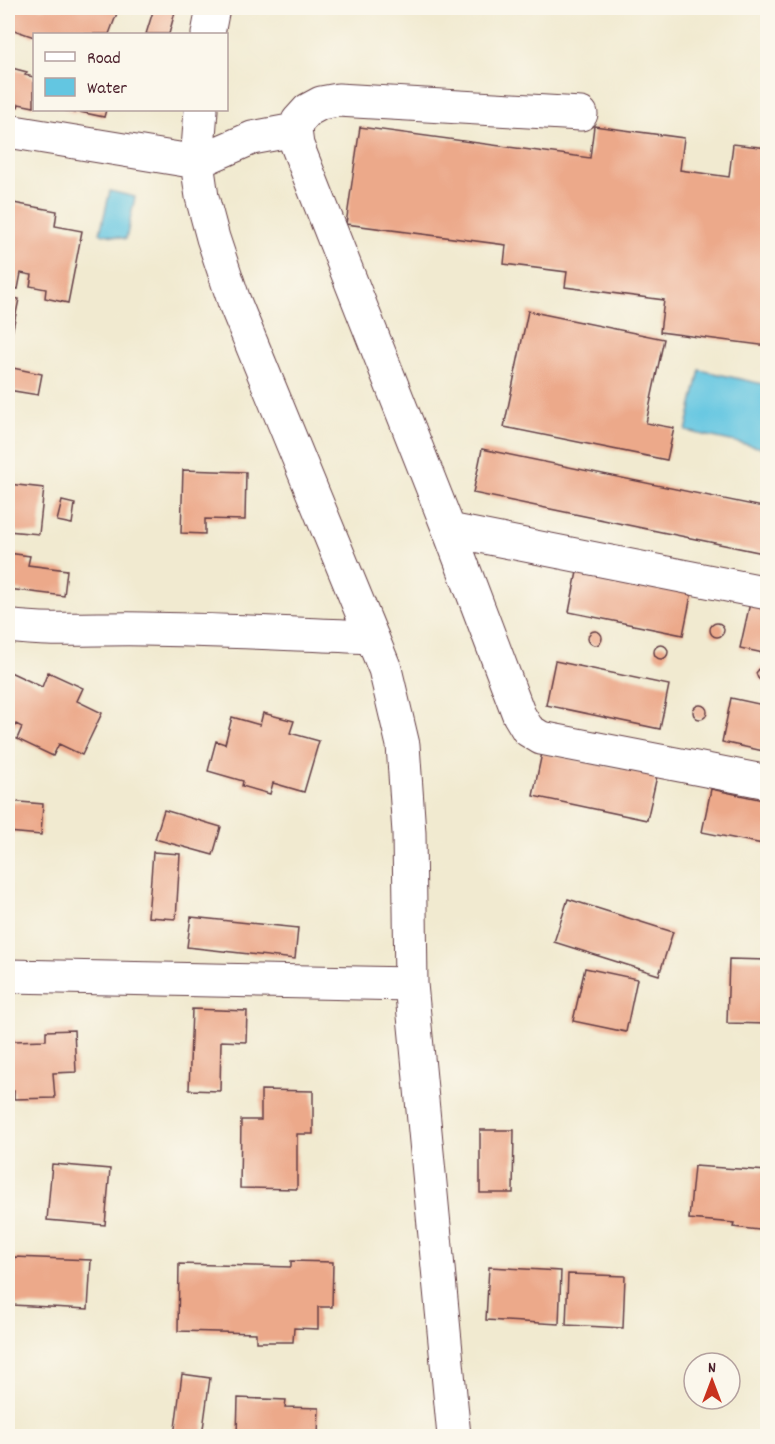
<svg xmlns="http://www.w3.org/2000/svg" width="775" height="1444" viewBox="0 0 775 1444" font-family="Dekko,sans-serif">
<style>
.water{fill:#63c6e1;stroke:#567286;stroke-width:1.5}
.building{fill:#eca98a}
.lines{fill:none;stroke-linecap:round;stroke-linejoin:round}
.minor-casing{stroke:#633d44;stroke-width:35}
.minor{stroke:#fff;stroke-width:33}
</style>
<rect width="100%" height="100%" fill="#fbf7ec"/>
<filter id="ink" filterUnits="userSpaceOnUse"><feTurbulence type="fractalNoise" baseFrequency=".0167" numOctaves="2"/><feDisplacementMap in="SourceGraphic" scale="12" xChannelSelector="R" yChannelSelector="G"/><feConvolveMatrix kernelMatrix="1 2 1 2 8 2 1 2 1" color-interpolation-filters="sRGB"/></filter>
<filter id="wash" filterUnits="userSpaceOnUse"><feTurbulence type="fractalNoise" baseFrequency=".008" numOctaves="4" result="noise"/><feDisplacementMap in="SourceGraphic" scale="24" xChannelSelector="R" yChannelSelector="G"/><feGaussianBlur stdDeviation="1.35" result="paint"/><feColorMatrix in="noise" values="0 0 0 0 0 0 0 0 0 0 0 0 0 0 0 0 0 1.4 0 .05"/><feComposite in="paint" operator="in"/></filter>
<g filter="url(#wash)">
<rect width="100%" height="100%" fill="#f1ead0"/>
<path class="water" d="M 110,191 L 135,197 L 126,239 L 100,233 Z
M 700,370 L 767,385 L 767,449 L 686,431 Z"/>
<g id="blocks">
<path class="building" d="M 8,8 L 119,8 L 109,34 L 34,34 L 34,37 L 8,28 Z
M 154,8 L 175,12 L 169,34 L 146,34 Z
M 8,67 L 27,72 L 25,75 L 34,77 L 34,107 L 19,104 L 18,107 L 8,105 Z
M 63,110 L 106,110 L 104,117 L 75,111 L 75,113 Z
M 594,126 L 684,138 L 680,170 L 729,177 L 733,144 L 768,148 L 768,346 L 660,332 L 664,300 L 565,287 L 567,272 L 504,264 L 506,245 L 346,224 L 360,127 L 590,158 Z
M 8,202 L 57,211 L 55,226 L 82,231 L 68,303 L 45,298 L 46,289 L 30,286 L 32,275 L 21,273 L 18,289 L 8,287 Z
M 8,297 L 19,299 L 9,348 L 8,348 Z
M 528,311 L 664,339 L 646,423 L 674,428 L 667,460 L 504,427 Z
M 8,367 L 42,374 L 38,395 L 8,390 Z
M 482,449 L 768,508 L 768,554 L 473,493 Z
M 183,470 L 246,472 L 245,520 L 205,519 L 205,534 L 181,533 Z
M 8,484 L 44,488 L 39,534 L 8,531 Z
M 62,501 L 75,504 L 72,524 L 57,521 Z
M 8,553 L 30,556 L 28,565 L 67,570 L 64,596 L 8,589 Z
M 578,567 L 692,591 L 683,635 L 569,612 Z
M 750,603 L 768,607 L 768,654 L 740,648 Z
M710 630a7 7 0 1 1 14 0a7 7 0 1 1-14 0Z
M588 638a7 7 0 1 1 14 0a7 7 0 1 1-14 0Z
M654 652a7 7 0 1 1 14 0a7 7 0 1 1-14 0Z
M 555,661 L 669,685 L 660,729 L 546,705 Z
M 763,667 L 768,669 L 768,680 L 765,681 L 760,680 L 758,678 L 756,673 L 759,669 Z
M 8,671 L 42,687 L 48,672 L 83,688 L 77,701 L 102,713 L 82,755 L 59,744 L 53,756 L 17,739 L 22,727 L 16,724 L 12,731 L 8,729 Z
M 731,698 L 768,706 L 768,752 L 722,742 Z
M693 712a7 7 0 1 1 14 0a7 7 0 1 1-14 0Z
M 263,713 L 294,721 L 290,733 L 319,741 L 304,792 L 273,783 L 270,794 L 242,786 L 243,781 L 208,771 L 216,741 L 225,744 L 232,717 L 260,725 Z
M 542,753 L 657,776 L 647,820 L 533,796 Z
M 711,789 L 768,801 L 768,845 L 702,832 Z
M 8,801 L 43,804 L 41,835 L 8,832 Z
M 164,810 L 221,827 L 213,855 L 155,839 Z
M 153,852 L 180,854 L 176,919 L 148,917 Z
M 568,899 L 673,932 L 659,975 L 554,942 Z
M 191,917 L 298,928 L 295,959 L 187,947 Z
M 729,959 L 768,960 L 768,1024 L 727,1023 Z
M 585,968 L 637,979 L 626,1032 L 573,1021 Z
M 192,1009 L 247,1011 L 246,1042 L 221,1041 L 220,1091 L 189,1090 Z
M 74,1030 L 76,1072 L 53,1073 L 55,1098 L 14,1099 L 14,1091 L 8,1091 L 8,1032 L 13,1031 L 13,1041 L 46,1040 L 46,1031 Z
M 261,1090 L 313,1091 L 313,1134 L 297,1134 L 297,1189 L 240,1188 L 241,1120 L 261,1120 Z
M 480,1130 L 514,1130 L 513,1193 L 480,1193 Z
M 52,1164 L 110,1169 L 105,1225 L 47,1220 Z
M 694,1166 L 768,1171 L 768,1231 L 733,1227 L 734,1223 L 689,1219 Z
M 14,1257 L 91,1260 L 88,1309 L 12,1305 Z
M 291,1261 L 333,1262 L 332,1307 L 318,1307 L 318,1329 L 294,1328 L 293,1342 L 256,1342 L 256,1333 L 178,1331 L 179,1264 L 291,1267 Z
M 489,1267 L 561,1271 L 559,1324 L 486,1320 Z
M 568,1274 L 625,1276 L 623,1328 L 566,1325 Z
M 182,1374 L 210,1378 L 202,1436 L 174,1436 Z
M 238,1398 L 286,1400 L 285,1407 L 319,1408 L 318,1436 L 237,1436 Z"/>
</g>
</g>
<g filter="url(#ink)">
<use href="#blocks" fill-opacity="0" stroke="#633d44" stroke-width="1.5"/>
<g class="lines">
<defs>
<path id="minor" d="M 208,34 L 213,8
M 201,110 L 197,162 L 202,197 L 213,238 L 234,301 L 385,669 L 403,745 L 409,833 L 411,984 L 454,1436
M 581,114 L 338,100 L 321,103 L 308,110 L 298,121 L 295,130 L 297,145 L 449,530 L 519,715 L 528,730 L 541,738 L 768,782
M 8,131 L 197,162 L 252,138 L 295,130
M 449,530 L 768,593
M 8,626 C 53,632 99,628 144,629 C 220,630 296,634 372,637
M 8,976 L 411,984"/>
</defs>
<use href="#minor" class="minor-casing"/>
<use href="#minor" class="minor"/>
</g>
</g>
<rect width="775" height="1444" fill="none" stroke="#fbf7ec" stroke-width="30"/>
<rect x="33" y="33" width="195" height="78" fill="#fbf7ec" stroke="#b4a19f" stroke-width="1.5"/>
<rect x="45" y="52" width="30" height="9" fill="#ffffff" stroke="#b4a19f" stroke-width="1.5"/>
<text x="87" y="63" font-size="18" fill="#4a1f2b">Road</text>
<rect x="45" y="78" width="30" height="18" fill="#63c6e1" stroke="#b4a19f" stroke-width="1.5"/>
<text x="87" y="93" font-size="18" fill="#4a1f2b">Water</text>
<g transform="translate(712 1381)"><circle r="28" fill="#fbf7ec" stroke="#b4a19f" stroke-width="1.5"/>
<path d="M0-4.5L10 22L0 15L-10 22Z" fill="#c8321e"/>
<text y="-9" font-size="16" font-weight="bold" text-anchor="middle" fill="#4a1f2b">N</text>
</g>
</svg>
